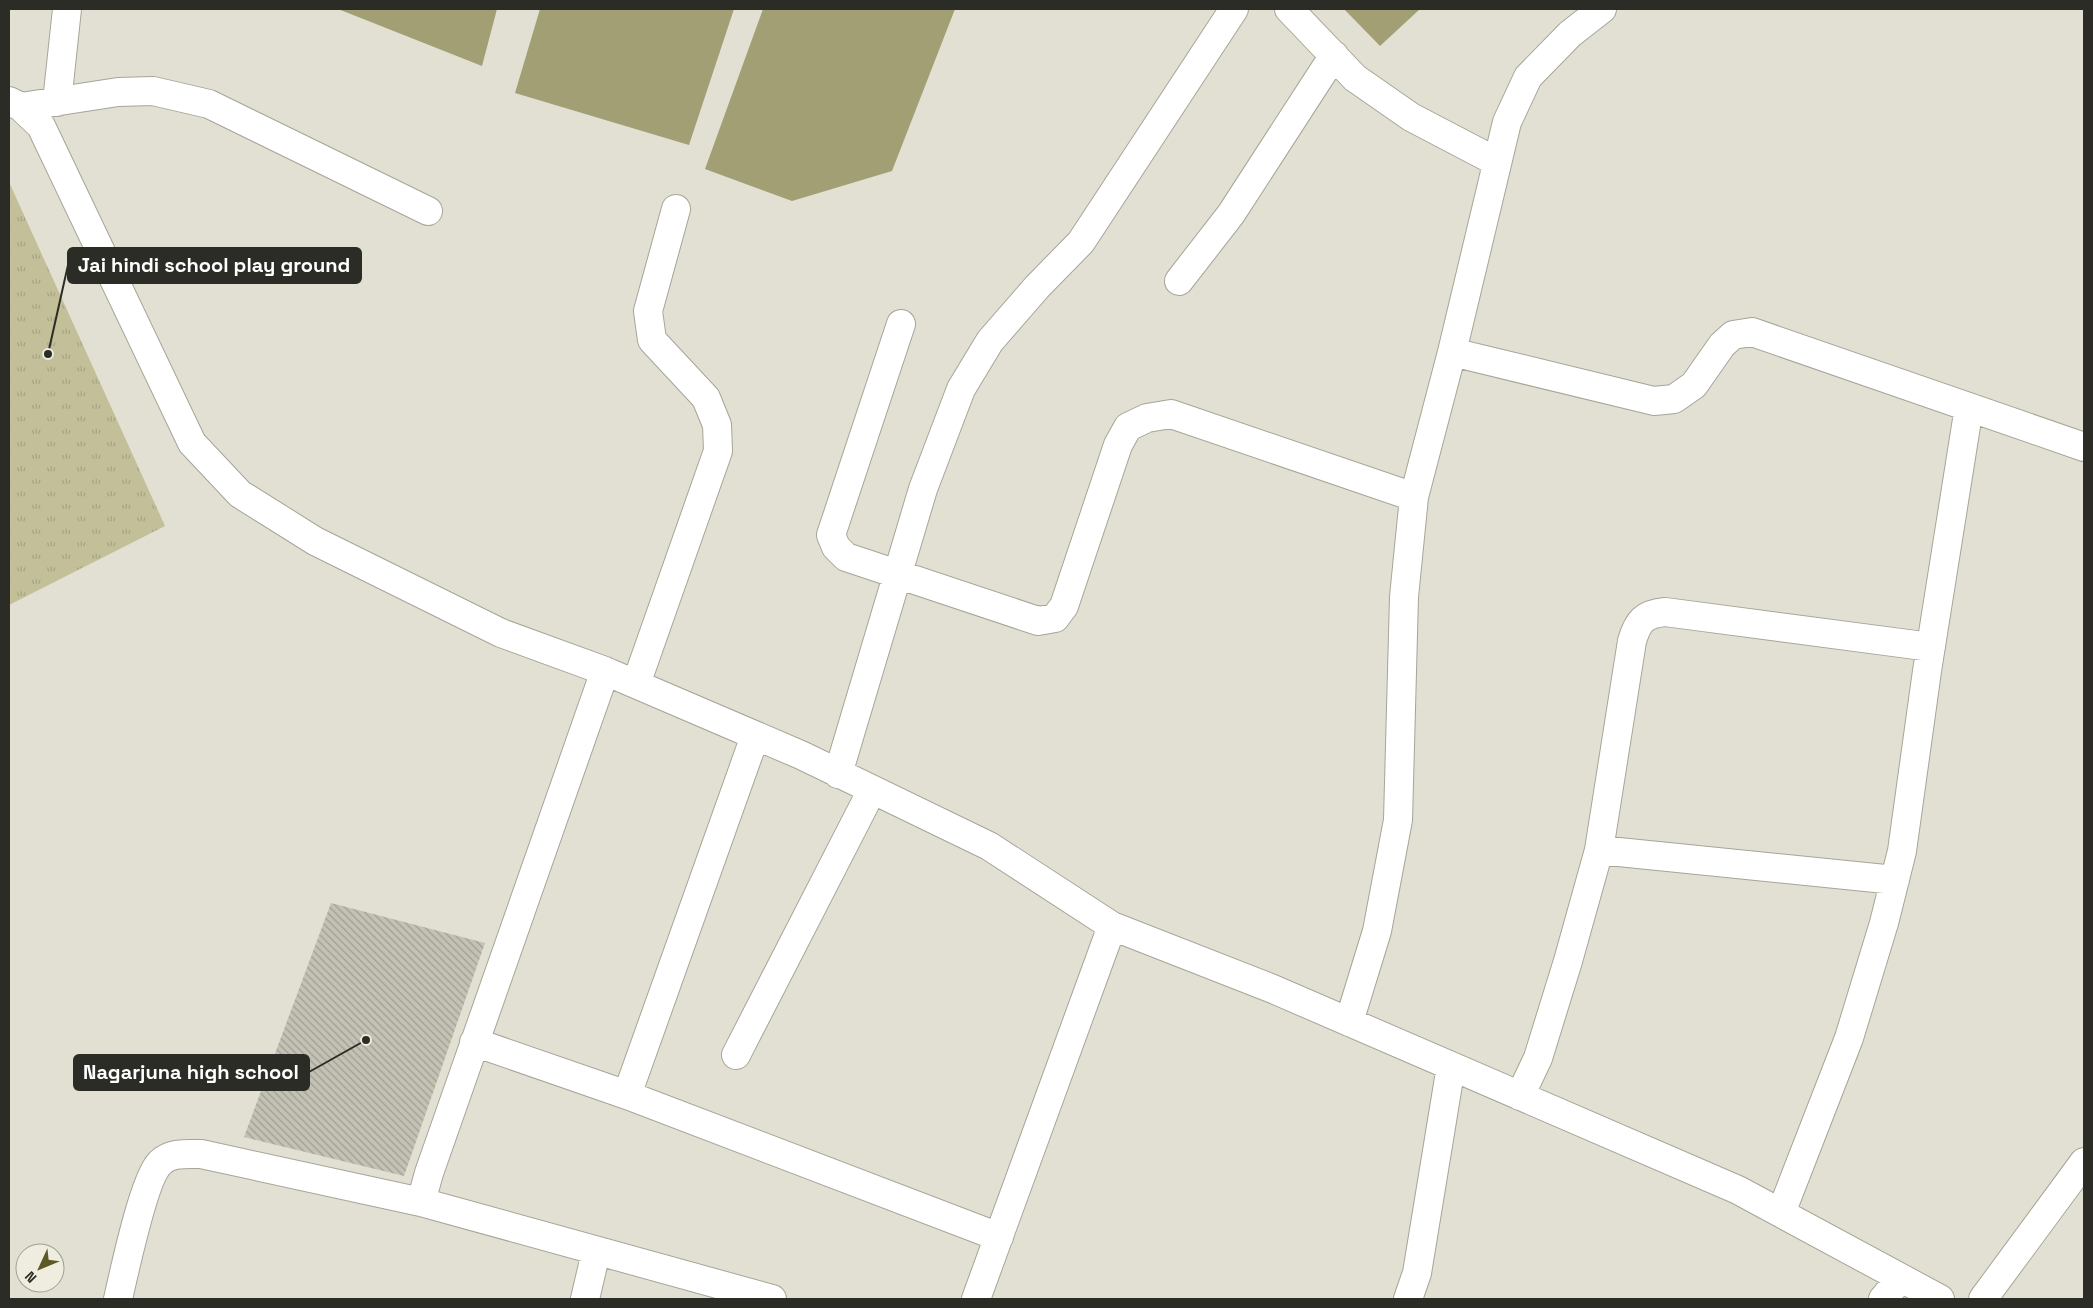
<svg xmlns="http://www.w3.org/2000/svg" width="2093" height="1308" viewBox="0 0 2093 1308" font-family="'Space Grotesk',sans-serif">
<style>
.grass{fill:url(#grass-tufts)}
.water{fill:#a29f75}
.building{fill:url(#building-back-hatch)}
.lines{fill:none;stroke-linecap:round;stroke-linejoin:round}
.minor-casing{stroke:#a6a598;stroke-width:30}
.minor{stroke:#fff;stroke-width:28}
.leader{fill:none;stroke:#2c2c26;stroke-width:2}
.callout-dot{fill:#2c2c26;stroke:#eeeddf;stroke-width:2}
.callout{fill:#2c2c26;stroke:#2c2c26;stroke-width:2}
.callout-label{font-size:20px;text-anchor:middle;font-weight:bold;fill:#fff}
</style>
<defs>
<pattern id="grass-tufts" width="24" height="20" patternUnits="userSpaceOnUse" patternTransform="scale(1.25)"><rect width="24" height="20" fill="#c2bf99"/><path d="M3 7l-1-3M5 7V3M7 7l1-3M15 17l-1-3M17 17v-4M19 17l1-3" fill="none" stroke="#a7a484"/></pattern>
<pattern id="building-back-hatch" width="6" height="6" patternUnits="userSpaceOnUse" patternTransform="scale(1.25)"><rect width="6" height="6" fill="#c3c2b4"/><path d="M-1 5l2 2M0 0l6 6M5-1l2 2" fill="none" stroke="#9f9e92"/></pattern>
</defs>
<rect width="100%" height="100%" fill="#e1e0d2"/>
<path class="grass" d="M 9,182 L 165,526 L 9,605 Z"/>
<path class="water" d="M 338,9 L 497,9 L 482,66 Z
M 540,9 L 734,9 L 689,145 L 515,93 Z
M 763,9 L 955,9 L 892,171 L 792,201 L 705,169 Z
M 1344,9 L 1420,9 L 1380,46 Z"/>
<path class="building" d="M 331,903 L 485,943 L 404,1176 L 244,1137 Z"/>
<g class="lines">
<defs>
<path id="minor" d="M 1289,9 L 1355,78 L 1411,117 L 1497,162
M 9,101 L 21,107 L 41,126 L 192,443 L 240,494 L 315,541 L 501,633 L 605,671 L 801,755 L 989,846 L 1112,926 L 1273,989 L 1738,1190 L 1940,1299
M 57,102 L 67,9
M 21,107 L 118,92 L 153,91 L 209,104 L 428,211
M 1179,281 L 1231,214 L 1334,55
M 901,324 L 831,535 L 836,547 L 846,557 L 1038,621 L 1055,618 L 1064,606 L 1118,445 L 1128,427 L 1147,418 L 1171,414 L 1414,497
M 1452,352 L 1654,401 L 1674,399 L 1694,385 L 1722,345 L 1733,335 L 1752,332 L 2084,447
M 605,671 L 429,1173 L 421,1202 L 772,1299
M 636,684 L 718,451 L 717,425 L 706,398 L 652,340 L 648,311 L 676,209
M 838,774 L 923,489 L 961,389 L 990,341 L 1037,287 L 1081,242 L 1234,9
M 1599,850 L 1895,880
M 1349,1022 L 1377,931 L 1398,820 L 1404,597 L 1414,497 L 1452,352 L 1507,122 L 1528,77 L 1570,34 L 1602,9
M 474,1042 L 627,1095 L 999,1237
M 736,1055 L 872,790
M 627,1095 L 755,736
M 1520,1096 L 1538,1058 L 1568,961 L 1599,850 L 1632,641 C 1638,621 1644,614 1665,612 L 1931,647
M 1781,1213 L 1849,1038 L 1884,923 L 1902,851 L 1927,671 L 1969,407
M 118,1299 C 124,1273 144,1178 160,1163 C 171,1152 187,1154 201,1154 L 421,1202
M 585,1299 L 596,1252
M 976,1299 L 1112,926
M 1408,1299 L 1417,1273 L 1451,1066
M 1883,1299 L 1901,1278
M 1983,1299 L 2084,1162"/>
</defs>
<use href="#minor" class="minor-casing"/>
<use href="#minor" class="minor"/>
</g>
<path class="leader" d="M48 354L68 265M366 1040L309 1072"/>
<g class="callout-dot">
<circle cx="48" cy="354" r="5"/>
<circle cx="366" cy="1040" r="5"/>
</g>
<g class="callout">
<rect x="68" y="248" width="293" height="35" rx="5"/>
<rect x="74" y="1055" width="235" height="35" rx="5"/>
</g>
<g class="callout-label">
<text x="214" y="272">Jai hindi school play ground</text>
<text x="191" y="1079">Nagarjuna high school</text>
</g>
<rect width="2093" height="1308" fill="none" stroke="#2c2c26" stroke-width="20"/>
<g transform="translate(40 1268) rotate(226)"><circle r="24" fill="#eeeddf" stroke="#a0a095"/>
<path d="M0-4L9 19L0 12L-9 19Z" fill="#5d5925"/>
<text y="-8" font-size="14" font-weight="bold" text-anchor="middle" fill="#2c2c26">N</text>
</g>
</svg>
